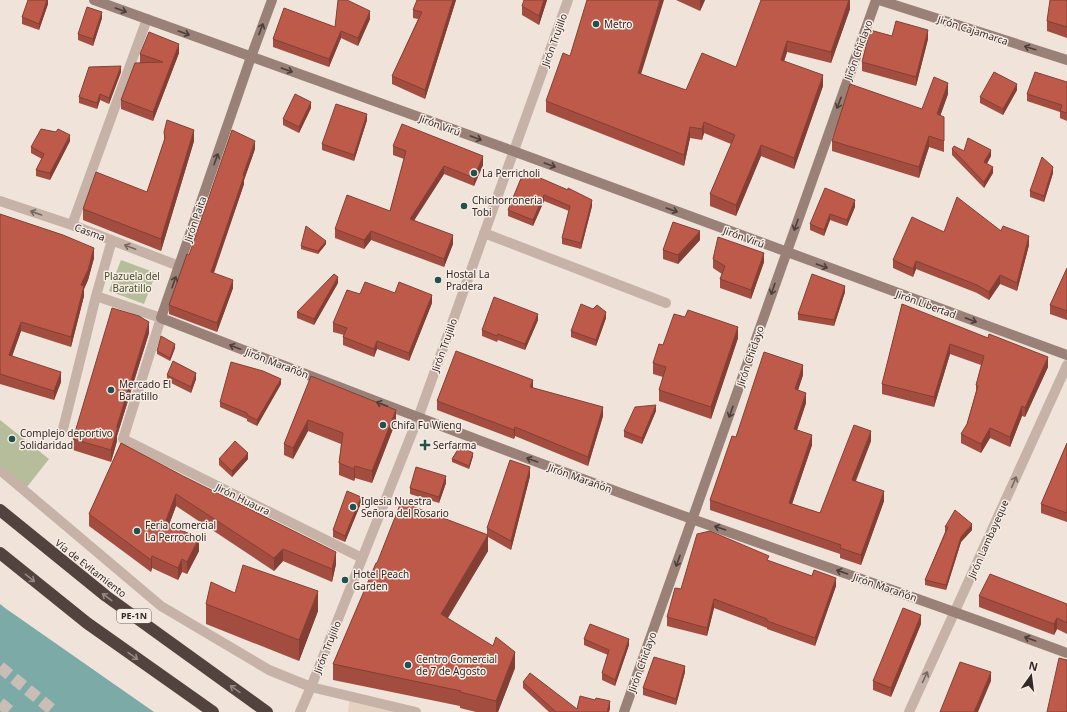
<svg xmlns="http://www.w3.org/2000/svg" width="1067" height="712" viewBox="0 0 1067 712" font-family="'Noto Sans',sans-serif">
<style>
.green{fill:#b5bd9b}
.plaza{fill:#e6d2c1}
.water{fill:#7baaa7}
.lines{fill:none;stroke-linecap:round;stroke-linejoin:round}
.highway-tunnel{stroke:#c9beb6;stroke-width:12;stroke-dasharray:12 6;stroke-linecap:butt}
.street{stroke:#c6b2a7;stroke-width:10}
.secondary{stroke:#998178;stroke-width:10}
.highway{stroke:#53433e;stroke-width:12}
.wall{fill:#a34d40}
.shaded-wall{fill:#843f34}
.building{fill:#bd5a4a;stroke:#843f34}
.oneway{stroke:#4c3f3b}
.oneway2{stroke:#756761}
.oneway3{stroke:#958781}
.poi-dot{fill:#1f514f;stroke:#f7ede5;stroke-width:1.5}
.labels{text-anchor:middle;stroke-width:3;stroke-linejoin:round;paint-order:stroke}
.shield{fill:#f7ede5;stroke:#6e6460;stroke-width:1}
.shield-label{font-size:9px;font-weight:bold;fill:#332927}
.poi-label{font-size:10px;fill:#332927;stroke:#f7ede5;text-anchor:start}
.street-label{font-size:10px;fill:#332927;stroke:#f7ede5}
.park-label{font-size:10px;fill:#464f2c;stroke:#f7ede5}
</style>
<rect width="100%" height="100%" fill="#efe3da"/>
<path class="green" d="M 121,260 L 156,273 L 144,304 L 109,291 Z
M 0,420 L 49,459 L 27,487 L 0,466 Z"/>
<path class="plaza" d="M 350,696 L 416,712 L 348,712 Z"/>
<path class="water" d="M 0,604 L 5,608 L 154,712 L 0,712 Z"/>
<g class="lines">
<path class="highway-tunnel" d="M 0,667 L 55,712
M 0,703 L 11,712"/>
<path class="street" d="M 0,201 L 72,225 L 179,266
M 72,225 L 147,19
M 484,233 L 666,303
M 96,296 L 161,318 L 123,439 L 362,558
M 63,429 L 96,296 L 112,240
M 0,470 L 161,606 L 269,670 L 311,687 L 416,712
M 300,712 L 311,687 L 418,418 L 568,0
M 909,712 L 1067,365"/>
<path class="secondary" d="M 94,0 L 513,151 L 1067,355
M 272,0 L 251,57 L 161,318 C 338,387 514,455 692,519 C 817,564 943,607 1067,653
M 879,0 L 1067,60
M 624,712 L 876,0"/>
<path class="highway" d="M 0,510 L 106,596 L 267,712
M 0,553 L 87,623 L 213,712"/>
</g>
<path class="wall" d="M 48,0 L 48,4 L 39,30 L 22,24 L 22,17 Z
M 456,0 L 425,99 L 392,84 L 392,76 L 418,19 L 413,18 L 413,10 Z
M 547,0 L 539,25 L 522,15 L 522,6 Z
M 676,0 L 705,0 L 700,11 Z
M 850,0 L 850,9 L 831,63 L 787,52 L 784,61 L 823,86 L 794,169 L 761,156 L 736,216 L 710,206 L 710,194 L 731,144 L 704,133 L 702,140 L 690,138 L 684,166 L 546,112 L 546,101 L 570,56 L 641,74 L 686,90 L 736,67 Z
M 1067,0 L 1067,38 L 1047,31 L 1047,21 Z
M 102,18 L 93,46 L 78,40 L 78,34 Z
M 370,19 L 358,46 L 341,38 L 329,67 L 273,47 L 273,39 L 335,27 Z
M 892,36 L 928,39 L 916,86 L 862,71 L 862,62 Z
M 179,53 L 153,121 L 121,109 L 121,100 L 140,63 L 140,54 Z
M 121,72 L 109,104 L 100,100 L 97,109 L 79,103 L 79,97 Z
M 1067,82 L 1067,121 L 1060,118 L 1060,112 L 1027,101 L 1027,94 Z
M 1017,90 L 1003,115 L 980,103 L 980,97 Z
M 948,94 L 940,116 L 944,128 L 944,152 L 929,147 L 919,178 L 832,151 L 832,141 L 922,109 Z
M 311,108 L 299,133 L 283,125 L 283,119 Z
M 367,120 L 354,161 L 322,150 L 322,144 Z
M 164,132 L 194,141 L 161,251 L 83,220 L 83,209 L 147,192 L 164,141 Z
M 70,141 L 50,180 L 36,176 L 36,170 L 42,159 L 31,153 L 31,147 Z
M 393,146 L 483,165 L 474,186 L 444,174 L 414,220 L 453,244 L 444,267 L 371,240 L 364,249 L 335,238 L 335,229 L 390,211 L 404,159 L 393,155 Z
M 255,149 L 244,180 L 244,184 L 214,273 L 233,288 L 217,332 L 169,314 L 169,305 L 189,255 Z
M 952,149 L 991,156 L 987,164 L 993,173 L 984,188 L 952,155 Z
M 524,171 L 592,206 L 581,249 L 562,244 L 562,238 L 569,211 L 544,201 L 533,226 L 508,216 L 508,210 Z
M 1053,173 L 1044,202 L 1030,197 L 1030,191 Z
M 855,200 L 855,207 L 847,226 L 830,220 L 824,236 L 810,230 L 810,224 Z
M 0,214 L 94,258 L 88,280 L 84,289 L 84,296 L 71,347 L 21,331 L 12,356 L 61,382 L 54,400 L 0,384 Z
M 1001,231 L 1029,245 L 1017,291 L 1000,284 L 989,300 L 977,293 L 916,269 L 913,277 L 893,268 L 893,260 L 944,232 Z
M 700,240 L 678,264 L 663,259 L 663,250 Z
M 326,244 L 318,254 L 301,249 L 301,246 Z
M 713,259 L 764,262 L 751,299 L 720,288 L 720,279 L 722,274 L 713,268 Z
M 1067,268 L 1067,320 L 1050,314 L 1050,305 Z
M 338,283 L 314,325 L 297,318 L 297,312 Z
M 845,292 L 834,326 L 798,320 L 798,314 Z
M 395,293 L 432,303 L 409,361 L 377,349 L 374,357 L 343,345 L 343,337 L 344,335 L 333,332 L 333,323 L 360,294 Z
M 902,304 L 1048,367 L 1025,417 L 1022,416 L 1010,447 L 990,438 L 981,453 L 961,443 L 961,434 L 967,424 L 976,391 L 976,385 L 981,365 L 950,354 L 934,407 L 882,394 L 882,384 Z
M 606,318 L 596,346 L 571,337 L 571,331 Z
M 538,320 L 525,350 L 498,340 L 497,342 L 482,336 L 482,330 Z
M 149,333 L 117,436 L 117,441 L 111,462 L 73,450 L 73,439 Z
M 738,338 L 711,419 L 659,401 L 659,390 L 663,377 L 653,374 L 653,363 L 663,345 Z
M 175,348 L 170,361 L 157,354 L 157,351 Z
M 167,375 L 196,379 L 191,393 L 167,381 Z
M 803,375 L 798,390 L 806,403 L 797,430 L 812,445 L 792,504 L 820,513 L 871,441 L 856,481 L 884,501 L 861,565 L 840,558 L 840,554 L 710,510 L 710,500 L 736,437 Z
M 311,376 L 396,421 L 372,483 L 355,478 L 354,481 L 339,475 L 339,463 L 341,444 L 308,431 L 293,459 L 284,455 L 284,444 Z
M 281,384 L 257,426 L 247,421 L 247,419 L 220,407 L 220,402 Z
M 533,388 L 603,416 L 588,466 L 515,436 L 514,439 L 437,410 L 437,401 Z
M 656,411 L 642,444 L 624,437 L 624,431 Z
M 121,443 L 336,564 L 332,582 L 283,561 L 274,571 L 176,506 L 169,525 L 199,551 L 187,574 L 182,572 L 178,580 L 152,568 L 151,572 L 89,526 L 89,514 Z
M 1067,443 L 1067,522 L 1041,513 L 1041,504 Z
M 473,456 L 469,469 L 452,462 L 452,459 Z
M 219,459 L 248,459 L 232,477 L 219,465 Z
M 530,476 L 511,550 L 488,537 L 488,551 L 448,618 L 515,668 L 498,712 L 476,712 L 460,708 L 460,706 L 333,680 L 333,664 L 377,563 L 487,535 L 487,528 Z
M 446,483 L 439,503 L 410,494 L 410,488 Z
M 361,503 L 345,542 L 333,537 L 333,530 Z
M 945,527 L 972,530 L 961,542 L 946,590 L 925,585 L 925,580 L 945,532 Z
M 769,561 L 836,586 L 815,646 L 767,629 L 767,628 L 714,608 L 707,636 L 667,626 L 667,617 L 681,589 Z
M 235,593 L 318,611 L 299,661 L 206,624 L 206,604 Z
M 979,596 L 1067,604 L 1067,634 L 1057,629 L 1054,635 L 979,607 Z
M 921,624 L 891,697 L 873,690 L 873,681 Z
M 584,639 L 629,645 L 615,686 L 602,680 L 602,673 L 608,655 L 584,645 Z
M 685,672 L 676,705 L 643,695 L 643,688 Z
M 523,682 L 577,709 L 610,708 L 609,712 L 549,712 L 523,688 Z"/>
<path class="shaded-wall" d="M 47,0 L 48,0 L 48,4 L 39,30 L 39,24 Z
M 453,0 L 456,0 L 425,99 L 425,90 Z
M 544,0 L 547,0 L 539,25 L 539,16 Z
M 660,0 L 664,0 L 638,84 L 638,73 Z
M 700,0 L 705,0 L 700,11 Z
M 849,0 L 850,0 L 850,9 L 831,63 L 831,52 Z
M 370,11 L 370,19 L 358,46 L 358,38 Z
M 102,12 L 102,18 L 93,46 L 93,39 Z
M 928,30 L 928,39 L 916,86 L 916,77 Z
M 341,31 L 341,38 L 329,67 L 329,59 Z
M 787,41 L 787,52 L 781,71 L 781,60 Z
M 179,44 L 179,53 L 153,121 L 153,112 Z
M 121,66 L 121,72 L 109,104 L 109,98 Z
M 823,75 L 823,86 L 794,169 L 794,158 Z
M 948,83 L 948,94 L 937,125 L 937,114 Z
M 1017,84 L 1017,90 L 1003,115 L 1003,109 Z
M 100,94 L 100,100 L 97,109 L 97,103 Z
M 311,102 L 311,108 L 299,133 L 299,127 Z
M 367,114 L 367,120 L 354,161 L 354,155 Z
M 704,122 L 704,133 L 702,140 L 702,129 Z
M 690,127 L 690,138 L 684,166 L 684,155 Z
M 194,130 L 194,141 L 161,251 L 161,239 Z
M 70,135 L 70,141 L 50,180 L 50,173 Z
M 929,136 L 929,147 L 919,178 L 919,167 Z
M 255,141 L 255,149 L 244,180 L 244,184 L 211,280 L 211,272 Z
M 761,145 L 761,156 L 736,216 L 736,205 Z
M 991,150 L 991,156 L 984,168 L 984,162 Z
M 483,156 L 483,165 L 474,186 L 474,178 Z
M 444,166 L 444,174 L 410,227 L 410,219 Z
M 993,167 L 993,173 L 984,188 L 984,182 Z
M 1053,167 L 1053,173 L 1044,202 L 1044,196 Z
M 544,195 L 544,201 L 533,226 L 533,220 Z
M 592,200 L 592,206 L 581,249 L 581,243 Z
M 855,200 L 855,207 L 847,226 L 847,220 Z
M 830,214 L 830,220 L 824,236 L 824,230 Z
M 371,231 L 371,240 L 364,249 L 364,240 Z
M 700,231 L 700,240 L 678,264 L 678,255 Z
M 453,235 L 453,244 L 444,267 L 444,259 Z
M 1029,236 L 1029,245 L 1017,291 L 1017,283 Z
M 326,241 L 326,244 L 318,254 L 318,251 Z
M 94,248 L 94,258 L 88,280 L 84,289 L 84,296 L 71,347 L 71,337 L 81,285 Z
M 764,253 L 764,262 L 751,299 L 751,290 Z
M 916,261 L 916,269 L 913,277 L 913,269 Z
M 1000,275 L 1000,284 L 989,300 L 989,292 Z
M 338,277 L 338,283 L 314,325 L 314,319 Z
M 233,280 L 233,288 L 217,332 L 217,323 Z
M 845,286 L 845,292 L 834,326 L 834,320 Z
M 432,295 L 432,303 L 409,361 L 409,353 Z
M 606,312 L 606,318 L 596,346 L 596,340 Z
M 538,314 L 538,320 L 525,350 L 525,344 Z
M 21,322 L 21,331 L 9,365 L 9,355 Z
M 149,322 L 149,333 L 117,436 L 117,441 L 111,462 L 111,450 L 117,426 Z
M 738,327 L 738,338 L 711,419 L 711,407 Z
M 377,341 L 377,349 L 374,357 L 374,349 Z
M 175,344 L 175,348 L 170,361 L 170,358 Z
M 950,344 L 950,354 L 934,407 L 934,397 Z
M 1048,357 L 1048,367 L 1025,417 L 1025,408 Z
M 803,365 L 803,375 L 795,399 L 795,389 Z
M 61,372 L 61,382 L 54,400 L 54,391 Z
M 196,373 L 196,379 L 191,393 L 191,387 Z
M 281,379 L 281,384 L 257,426 L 257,420 Z
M 533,380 L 533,389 L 530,387 Z
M 806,393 L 806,403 L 794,439 L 794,429 Z
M 656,405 L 656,411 L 642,444 L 642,438 Z
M 1022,406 L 1022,416 L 1010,447 L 1010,437 Z
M 603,407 L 603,416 L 588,466 L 588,457 Z
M 396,410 L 396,421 L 372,483 L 372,471 Z
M 308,420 L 308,431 L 293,459 L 293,448 Z
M 515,427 L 515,436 L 514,439 L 514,430 Z
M 990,428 L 990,438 L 981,453 L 981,444 Z
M 871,431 L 871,441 L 852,489 L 852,480 Z
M 812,435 L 812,445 L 789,513 L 789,503 Z
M 248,453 L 248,459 L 232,477 L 232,471 Z
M 473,453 L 473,456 L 469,469 L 469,466 Z
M 355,466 L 355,478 L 354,481 L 354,469 Z
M 530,467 L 530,476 L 511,550 L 511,541 Z
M 446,476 L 446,483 L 439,503 L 439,497 Z
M 884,491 L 884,501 L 861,565 L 861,555 Z
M 176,494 L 176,506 L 165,535 L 165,523 Z
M 361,497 L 361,503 L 345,542 L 345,536 Z
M 972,524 L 972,530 L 961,542 L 946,590 L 946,585 L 961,537 Z
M 488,535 L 488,551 L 441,629 L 441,614 Z
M 199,538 L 199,551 L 187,574 L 187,562 Z
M 283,549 L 283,561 L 274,571 L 274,558 Z
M 336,552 L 336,564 L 332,582 L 332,569 Z
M 152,556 L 152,568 L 151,572 L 151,560 Z
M 182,559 L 182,572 L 178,580 L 178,568 Z
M 836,578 L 836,586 L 815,646 L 815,638 Z
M 318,591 L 318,611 L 299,661 L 299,640 Z
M 714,599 L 714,608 L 707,636 L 707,628 Z
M 921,615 L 921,624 L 891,697 L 891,688 Z
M 1057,618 L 1057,629 L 1054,635 L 1054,624 Z
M 629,639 L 629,645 L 615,686 L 615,680 Z
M 515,652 L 515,668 L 498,712 L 496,712 L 496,701 Z
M 685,666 L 685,672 L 676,705 L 676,699 Z
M 991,672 L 991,681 L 978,712 L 974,712 Z
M 610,701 L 610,708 L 609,712 L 607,712 Z"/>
<path class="building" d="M 28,0 L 47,0 L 39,24 L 22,17 Z
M 338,0 L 347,0 L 370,11 L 358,38 L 341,31 L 329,59 L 273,39 L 284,8 L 335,27 Z
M 417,0 L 453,0 L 425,90 L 392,76 L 422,12 L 413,10 Z
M 524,0 L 544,0 L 539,16 L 522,6 Z
M 587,0 L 660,0 L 638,73 L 686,90 L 702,53 L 736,67 L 761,0 L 849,0 L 831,52 L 787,41 L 781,60 L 823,75 L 794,158 L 761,145 L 736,205 L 710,194 L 735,135 L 704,122 L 702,129 L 690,127 L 684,155 L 546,101 L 563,53 L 570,56 Z
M 1050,0 L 1067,0 L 1067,27 L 1047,21 Z
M 87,7 L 102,12 L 93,39 L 78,34 Z
M 896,21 L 928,30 L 916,77 L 862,62 L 870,30 L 892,36 Z
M 149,32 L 179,44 L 153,112 L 121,100 L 135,63 L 163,62 L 140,54 Z
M 121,66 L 109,98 L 100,94 L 97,103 L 79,97 L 89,67 Z
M 994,72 L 1017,84 L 1003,109 L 980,97 Z
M 1035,72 L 1067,82 L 1067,113 L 1060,111 L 1062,105 L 1027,94 Z
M 934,77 L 948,83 L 937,114 L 944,117 L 944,141 L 929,136 L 919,167 L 832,141 L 850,84 L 922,109 Z
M 295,94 L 311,102 L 299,127 L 283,119 Z
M 336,104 L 367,114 L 354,155 L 322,144 Z
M 167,120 L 194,130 L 161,239 L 83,209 L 96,172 L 147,192 L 165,138 L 164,132 Z
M 402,124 L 483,156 L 474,178 L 444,166 L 410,219 L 453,235 L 444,259 L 371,231 L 364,240 L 335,229 L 347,195 L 390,211 L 406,151 L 393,146 Z
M 41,129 L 56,132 L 58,129 L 70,135 L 50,173 L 36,170 L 44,154 L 31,147 Z
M 232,130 L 255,141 L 243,175 L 244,176 L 211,272 L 233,280 L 217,323 L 169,305 L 187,254 L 189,255 Z
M 968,138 L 991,150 L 984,162 L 993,167 L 984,182 L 952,149 L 954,146 L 964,151 Z
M 1042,157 L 1053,167 L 1044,196 L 1030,191 Z
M 524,171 L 568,190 L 568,188 L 592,200 L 581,243 L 562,238 L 570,206 L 544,195 L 533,220 L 508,210 Z
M 825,188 L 855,200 L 847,220 L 830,214 L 824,230 L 810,224 Z
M 957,197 L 1001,231 L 1003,226 L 1029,236 L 1017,283 L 1000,275 L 989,292 L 977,285 L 916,261 L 913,269 L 893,260 L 912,217 L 944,232 Z
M 0,214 L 63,235 L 94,248 L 88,270 L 81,285 L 84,286 L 71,337 L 21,322 L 9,355 L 61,372 L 54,391 L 0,374 Z
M 673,222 L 700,231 L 678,255 L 663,250 Z
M 306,226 L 326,241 L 318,251 L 301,246 Z
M 718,237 L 764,253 L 751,290 L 720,279 L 725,266 L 713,259 Z
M 1067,268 L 1067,311 L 1050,305 Z
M 334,274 L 338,277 L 314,319 L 297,312 Z
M 812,274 L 845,286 L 834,320 L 798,314 Z
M 365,282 L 395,293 L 399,282 L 432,295 L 409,353 L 377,341 L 374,349 L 343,337 L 347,328 L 333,323 L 347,290 L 360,294 Z
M 494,297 L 538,314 L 525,344 L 498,334 L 497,336 L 482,330 Z
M 581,304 L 593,309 L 597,305 L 606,312 L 596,340 L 571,331 Z
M 902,304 L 988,338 L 989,334 L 1048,357 L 1025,408 L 1022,406 L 1010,437 L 990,428 L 981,444 L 961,434 L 967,424 L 978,386 L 976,385 L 984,356 L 950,344 L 934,397 L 882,384 Z
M 112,308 L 139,316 L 149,322 L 117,426 L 117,430 L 111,450 L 73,439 Z
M 688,310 L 738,327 L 711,407 L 659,390 L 666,367 L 653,363 L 659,344 L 663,345 L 674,314 L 685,317 Z
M 161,336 L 175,344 L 170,358 L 157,351 Z
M 456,351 L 533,380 L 530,387 L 603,407 L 588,457 L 515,427 L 514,430 L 437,401 Z
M 764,352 L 803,365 L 795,389 L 806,393 L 794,429 L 812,435 L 789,503 L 820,513 L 854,425 L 871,431 L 852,480 L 884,491 L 861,555 L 840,548 L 841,545 L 710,500 L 732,436 L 736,437 Z
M 173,361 L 196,373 L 191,387 L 167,375 Z
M 231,362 L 263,371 L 281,379 L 257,420 L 247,415 L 247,413 L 220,402 Z
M 311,376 L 396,410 L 372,471 L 355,466 L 354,469 L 339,463 L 343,433 L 308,420 L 293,448 L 284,444 Z
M 656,405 L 642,438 L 624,431 L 635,407 Z
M 235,441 L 248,453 L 232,471 L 219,459 Z
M 121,443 L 183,476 L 336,552 L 332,569 L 283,549 L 274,558 L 176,494 L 165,523 L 199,538 L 187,562 L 182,559 L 178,568 L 152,556 L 151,560 L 89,514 Z
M 1067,443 L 1067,513 L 1041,504 Z
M 460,446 L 473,453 L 469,466 L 452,459 Z
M 510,460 L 530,467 L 511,541 L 487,528 Z
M 416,467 L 446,476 L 439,497 L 410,488 Z
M 347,491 L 361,497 L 345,536 L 333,530 Z
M 401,502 L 488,535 L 441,614 L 493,646 L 496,637 L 515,652 L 496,701 L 460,692 L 461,691 L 333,664 L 376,563 L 377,563 Z
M 955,510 L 972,524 L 961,537 L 946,585 L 925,580 L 948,527 L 945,527 Z
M 710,531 L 769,556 L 767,560 L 812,576 L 814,570 L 836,578 L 815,638 L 767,621 L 767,619 L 714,599 L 707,628 L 667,617 L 675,588 L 681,589 L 697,534 Z
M 243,565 L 318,591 L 299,640 L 206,604 L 211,582 L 235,593 Z
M 990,574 L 1067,604 L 1067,623 L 1057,618 L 1054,624 L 979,596 Z
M 903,608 L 921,615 L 891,688 L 873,681 Z
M 590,624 L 629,639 L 615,680 L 602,673 L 609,650 L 584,639 Z
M 654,657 L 685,666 L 676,699 L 643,688 Z
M 1059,658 L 1067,660 L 1067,712 L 1047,712 Z
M 960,662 L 991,672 L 974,712 L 940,712 Z
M 530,673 L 577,709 L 580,696 L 595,700 L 596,698 L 610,701 L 607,712 L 556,712 L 523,682 Z"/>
<defs><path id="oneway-shaft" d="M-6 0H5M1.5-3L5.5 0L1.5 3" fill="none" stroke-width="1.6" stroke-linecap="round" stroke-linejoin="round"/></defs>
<g class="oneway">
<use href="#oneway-shaft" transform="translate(121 10) rotate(20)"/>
<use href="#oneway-shaft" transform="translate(261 29) rotate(-70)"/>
<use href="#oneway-shaft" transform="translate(184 33) rotate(20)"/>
<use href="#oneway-shaft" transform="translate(1030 48) rotate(-162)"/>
<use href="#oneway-shaft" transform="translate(287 70) rotate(20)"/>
<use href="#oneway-shaft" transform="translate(839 103) rotate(110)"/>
<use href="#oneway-shaft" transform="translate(476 138) rotate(20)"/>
<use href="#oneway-shaft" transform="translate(216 159) rotate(-71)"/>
<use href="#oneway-shaft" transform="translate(550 165) rotate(20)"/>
<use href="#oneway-shaft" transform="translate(672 210) rotate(20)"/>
<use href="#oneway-shaft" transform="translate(796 225) rotate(110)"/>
<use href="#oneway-shaft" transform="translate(822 266) rotate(20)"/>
<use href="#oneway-shaft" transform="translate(174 282) rotate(-71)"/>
<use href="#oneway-shaft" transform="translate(773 289) rotate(109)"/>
<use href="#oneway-shaft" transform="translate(971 320) rotate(20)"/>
<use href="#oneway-shaft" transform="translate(235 347) rotate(-159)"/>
<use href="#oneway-shaft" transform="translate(382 404) rotate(-159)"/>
<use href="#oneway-shaft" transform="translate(731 412) rotate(109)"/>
<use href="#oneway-shaft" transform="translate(532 460) rotate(-160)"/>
<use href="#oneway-shaft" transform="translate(720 528) rotate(-161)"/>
<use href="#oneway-shaft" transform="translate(678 561) rotate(110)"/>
<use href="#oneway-shaft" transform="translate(842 572) rotate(-161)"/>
<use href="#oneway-shaft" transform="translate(1030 639) rotate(-160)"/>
</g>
<g class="oneway2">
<use href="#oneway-shaft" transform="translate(36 213) rotate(-161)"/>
<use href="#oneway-shaft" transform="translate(130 247) rotate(-159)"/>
<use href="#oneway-shaft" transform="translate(1014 482) rotate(-66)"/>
<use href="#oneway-shaft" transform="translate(925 677) rotate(-65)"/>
</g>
<g class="oneway3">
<use href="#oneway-shaft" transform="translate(30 578) rotate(39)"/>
<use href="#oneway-shaft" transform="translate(107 597) rotate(-143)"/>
<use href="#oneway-shaft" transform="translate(133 656) rotate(35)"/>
<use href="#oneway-shaft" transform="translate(235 689) rotate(-145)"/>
</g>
<g class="poi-dot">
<circle cx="596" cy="24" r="4"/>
<circle cx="474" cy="173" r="4"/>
<circle cx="464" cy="206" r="4"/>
<circle cx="438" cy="280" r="4"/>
<circle cx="111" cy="390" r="4"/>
<circle cx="383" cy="425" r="4"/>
<circle cx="12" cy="439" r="4"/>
<path d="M423 439h4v4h4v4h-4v4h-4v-4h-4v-4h4z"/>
<circle cx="353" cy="507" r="4"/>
<circle cx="137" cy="531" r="4"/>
<circle cx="345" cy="580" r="4"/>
<circle cx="408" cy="665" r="4"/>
</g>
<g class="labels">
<rect class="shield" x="117" y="609" width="34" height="14" rx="3"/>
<g class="shield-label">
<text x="134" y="619">PE-1N</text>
</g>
<g class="poi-label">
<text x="604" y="28">Metro</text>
<text x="482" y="177">La Perricholi</text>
<text x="472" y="204">Chichorroneria<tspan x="472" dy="12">Tobi</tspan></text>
<text x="446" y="278">Hostal La<tspan x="446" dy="12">Pradera</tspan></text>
<text x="119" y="388">Mercado El<tspan x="119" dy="12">Baratillo</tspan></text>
<text x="391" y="429">Chifa Fu Wieng</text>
<text x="20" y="437">Complejo deportivo<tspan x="20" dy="12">Solidaridad</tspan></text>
<text x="433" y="449">Serfarma</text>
<text x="361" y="505">Iglesia Nuestra<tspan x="361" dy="12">Señora del Rosario</tspan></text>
<text x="145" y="529">Feria comercial<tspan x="145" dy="12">La Perrocholi</tspan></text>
<text x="353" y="578">Hotel Peach<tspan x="353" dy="12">Garden</tspan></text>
<text x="416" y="663">Centro Comercial<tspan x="416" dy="12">de 7 de Agosto</tspan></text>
</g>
<g class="street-label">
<text transform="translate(973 30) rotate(18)" y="4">Jirón Cajamarca</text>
<text transform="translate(554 40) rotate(-70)" y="4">Jirón Trujillo</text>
<text transform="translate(858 50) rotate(-70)" y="4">Jirón Chiclayo</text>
<text transform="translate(440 125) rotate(20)" y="4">Jirón Virú</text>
<text transform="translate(195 219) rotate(-71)" y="4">Jirón Paita</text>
<text transform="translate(90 232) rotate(20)" y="4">Casma</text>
<text transform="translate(744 237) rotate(20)" y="4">Jirón Virú</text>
<text transform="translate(926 304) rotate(20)" y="4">Jirón Libertad</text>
<text transform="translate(444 345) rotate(-70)" y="4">Jirón Trujillo</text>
<text transform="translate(750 356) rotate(-71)" y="4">Jirón Chiclayo</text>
<text transform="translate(277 363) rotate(21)" y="4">Jirón Marañón</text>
<text transform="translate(580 478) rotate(20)" y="4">Jirón Marañón</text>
<text transform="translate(243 499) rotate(26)" y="4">Jirón Huaura</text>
<text transform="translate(988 539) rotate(-66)" y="4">Jirón Lambayeque</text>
<text transform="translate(91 568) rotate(38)" y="4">Vía de Evitamiento</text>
<text transform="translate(885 587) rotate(19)" y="4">Jirón Marañón</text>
<text transform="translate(327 647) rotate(-68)" y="4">Jirón Trujillo</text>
<text transform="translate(642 662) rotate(-70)" y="4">Jirón Chiclayo</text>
</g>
<g class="park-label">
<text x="132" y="280">Plazuela del<tspan x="132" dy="12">Baratillo</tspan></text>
</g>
</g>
<g transform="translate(1031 676) rotate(14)" stroke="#f7ede5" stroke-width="3" paint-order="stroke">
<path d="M0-3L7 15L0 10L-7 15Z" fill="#332927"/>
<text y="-6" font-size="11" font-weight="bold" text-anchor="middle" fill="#332927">N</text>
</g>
</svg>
